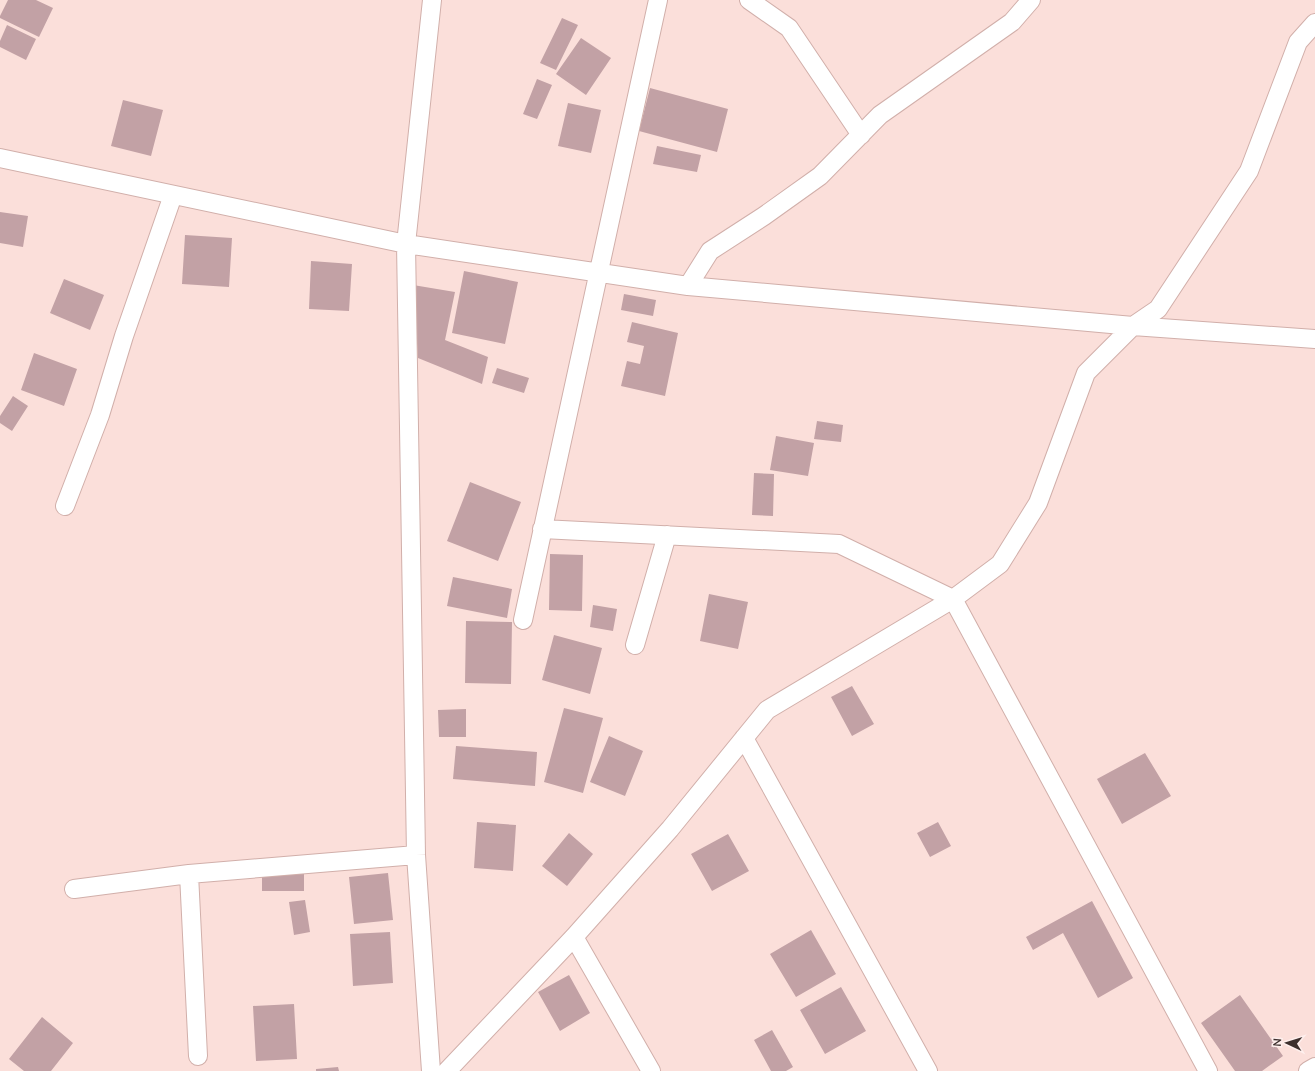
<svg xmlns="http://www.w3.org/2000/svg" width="1315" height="1071" viewBox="0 0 1315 1071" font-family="'Nunito Sans',sans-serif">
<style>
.building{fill:#c2a1a5}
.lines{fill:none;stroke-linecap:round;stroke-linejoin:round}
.street-casing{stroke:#d1afaa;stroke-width:20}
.street{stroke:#fff;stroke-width:18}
</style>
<rect width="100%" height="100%" fill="#fbdfda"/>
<path class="building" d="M 8,0 L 36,0 L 53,8 L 39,37 L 0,18 L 0,16 Z
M 562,18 L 578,25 L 556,70 L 540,63 Z
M 7,25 L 36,39 L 26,60 L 0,47 L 0,41 Z
M 581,38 L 611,58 L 586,95 L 556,74 Z
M 537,79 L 552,85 L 537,119 L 523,114 Z
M 650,88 L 728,109 L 717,152 L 639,131 Z
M 123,100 L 163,110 L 151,156 L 111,146 Z
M 568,103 L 601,110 L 591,153 L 558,146 Z
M 657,146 L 701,155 L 697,172 L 653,164 Z
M 0,212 L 28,216 L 23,247 L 0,243 Z
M 185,235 L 232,238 L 229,287 L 182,284 Z
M 311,261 L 352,264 L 349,311 L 309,309 Z
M 464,271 L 518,282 L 505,344 L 452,333 Z
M 64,279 L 104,295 L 90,330 L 50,313 Z
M 413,285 L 455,292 L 445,340 L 488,357 L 482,384 L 418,358 Z
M 624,294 L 656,300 L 653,316 L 621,310 Z
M 632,322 L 678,333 L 665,396 L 621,386 L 627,361 L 640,364 L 644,346 L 627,342 Z
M 34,353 L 77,369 L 64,406 L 21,390 Z
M 497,368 L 529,378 L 524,393 L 492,383 Z
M 13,396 L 28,406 L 12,431 L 0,423 L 0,416 Z
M 817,421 L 843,425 L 841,442 L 814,439 Z
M 776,436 L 814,443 L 808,476 L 770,470 Z
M 754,473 L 774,474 L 773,516 L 752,515 Z
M 470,482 L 521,502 L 498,561 L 447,541 Z
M 550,554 L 583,555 L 582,611 L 549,610 Z
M 453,577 L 512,589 L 507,618 L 447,606 Z
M 709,594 L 748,602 L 738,649 L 700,641 Z
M 593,605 L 617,609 L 613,631 L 590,627 Z
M 466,621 L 512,622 L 511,684 L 465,683 Z
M 554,635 L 602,648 L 590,694 L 542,680 Z
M 852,686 L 874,724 L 852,736 L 831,697 Z
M 564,708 L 603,718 L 583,793 L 544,782 Z
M 466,709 L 466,737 L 439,737 L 438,710 Z
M 609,736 L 643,751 L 625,796 L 590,782 Z
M 456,746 L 537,752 L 535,786 L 453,779 Z
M 1145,753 L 1171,796 L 1122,824 L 1097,779 Z
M 477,822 L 516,825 L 513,871 L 474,868 Z
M 938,822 L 951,846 L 930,857 L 917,833 Z
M 569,833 L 593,854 L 567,886 L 542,866 Z
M 728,834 L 749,871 L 712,891 L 691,854 Z
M 304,867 L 304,891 L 262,891 L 262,868 Z
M 388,873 L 393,920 L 354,924 L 349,877 Z
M 305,900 L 310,932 L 294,935 L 289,902 Z
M 1092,901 L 1133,978 L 1098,998 L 1063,933 L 1033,950 L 1026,937 Z
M 811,930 L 836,974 L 796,997 L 770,954 Z
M 390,932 L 393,983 L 353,986 L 350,934 Z
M 569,975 L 590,1013 L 560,1031 L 538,992 Z
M 841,987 L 866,1031 L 825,1054 L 800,1010 Z
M 1240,995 L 1283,1056 L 1262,1071 L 1235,1071 L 1201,1023 Z
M 294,1004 L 297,1059 L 256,1061 L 253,1006 Z
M 42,1017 L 73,1043 L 51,1071 L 24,1071 L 9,1059 Z
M 772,1030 L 793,1067 L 786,1071 L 771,1071 L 754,1040 Z
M 338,1067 L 339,1071 L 316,1071 L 316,1069 Z"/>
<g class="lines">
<defs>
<path id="street" d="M 749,0 L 789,28 L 861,135
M 0,158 L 406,244 L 688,286 L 1133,326 L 1315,339
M 688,286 L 710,251 L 764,216 L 820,176 L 880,115 L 1012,22 L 1031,0
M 65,506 L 100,415 L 124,336 L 173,195
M 542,529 L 839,544 L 953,599 L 1208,1071
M 523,620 L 658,0
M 635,645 L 667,535
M 744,738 L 928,1071
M 74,889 L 189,874
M 574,937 L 651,1071
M 198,1056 L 189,874 L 416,855
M 431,1071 L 416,855 L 406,244 L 432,0
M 447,1071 L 574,937 L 670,829 L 767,710 L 953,599 L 1000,564 L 1038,503 L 1086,373 L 1133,326 L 1158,309 L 1249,171 L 1298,42 L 1315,23
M 1308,1071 L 1315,1067"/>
</defs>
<use href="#street" class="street-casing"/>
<use href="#street" class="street"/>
</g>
<g transform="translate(1287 1043) rotate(274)" stroke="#feefed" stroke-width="3" paint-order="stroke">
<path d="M0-3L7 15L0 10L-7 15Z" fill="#3d302e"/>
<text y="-6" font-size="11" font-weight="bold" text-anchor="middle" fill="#3d302e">N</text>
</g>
</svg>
